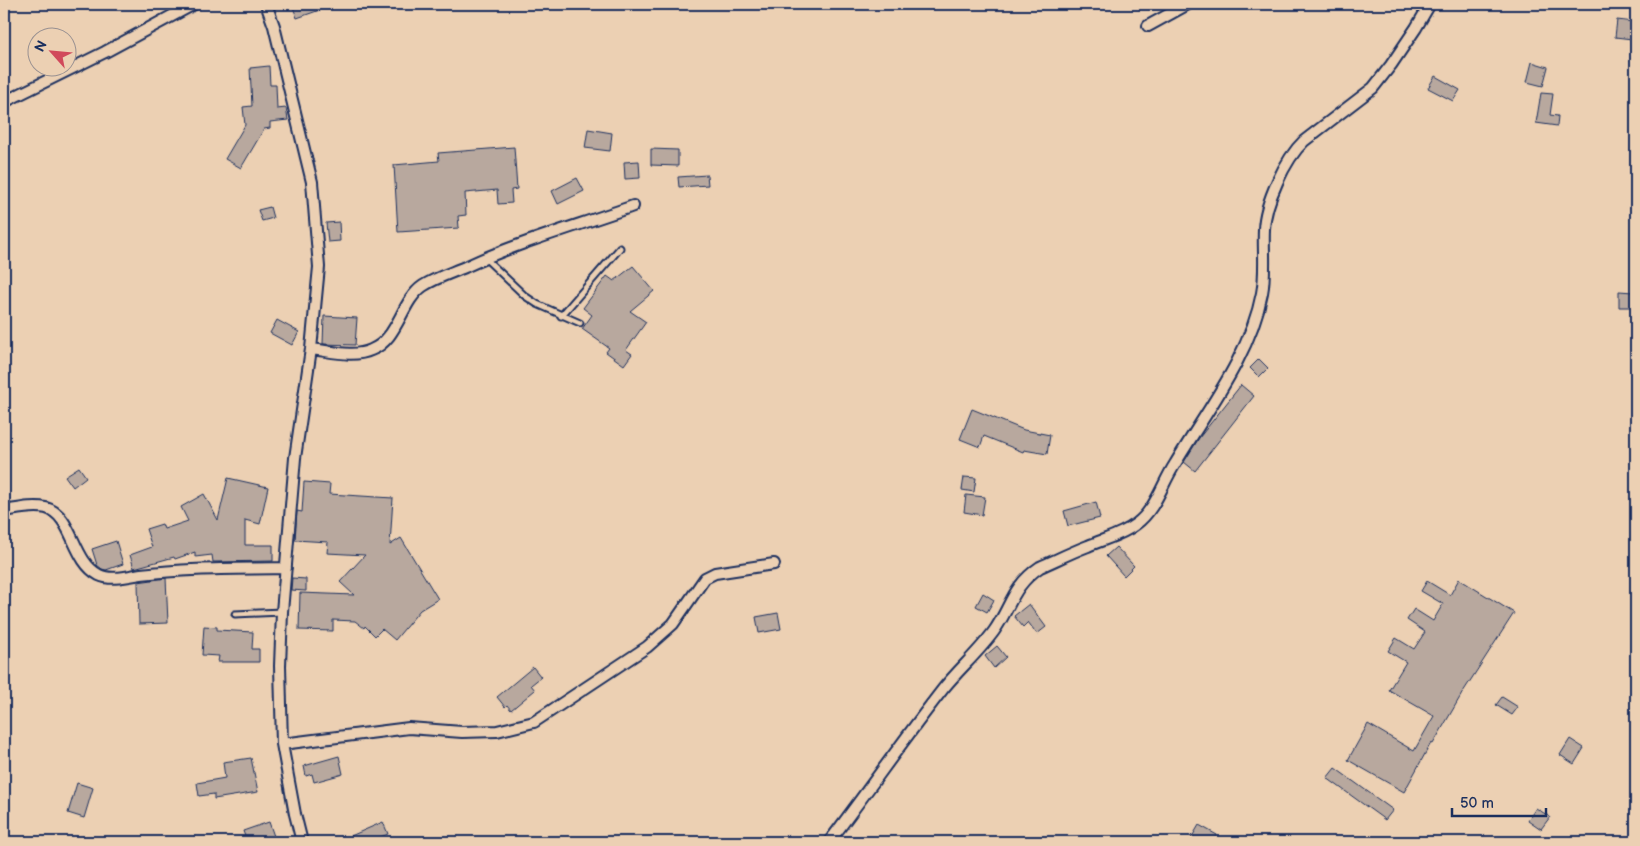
<svg xmlns="http://www.w3.org/2000/svg" width="1640" height="846" viewBox="0 0 1640 846" font-family="'Balsamiq Sans',sans-serif">
<style>
.building{fill:#b8a89e;stroke:#1b2f5e}
.lines{fill:none;stroke-linecap:round;stroke-linejoin:round}
.service-casing{stroke:#1b2f5e;stroke-width:9}
.minor-casing{stroke:#1b2f5e;stroke-width:14}
.service{stroke:#ecd0b3;stroke-width:5}
.minor{stroke:#ecd0b3;stroke-width:10}
</style>
<rect width="100%" height="100%" fill="#ecd0b3"/>
<filter id="ink" filterUnits="userSpaceOnUse"><feTurbulence type="fractalNoise" baseFrequency=".02" numOctaves="2"/><feDisplacementMap in="SourceGraphic" scale="10" xChannelSelector="R" yChannelSelector="G"/><feConvolveMatrix kernelMatrix="1 2 1 2 8 2 1 2 1" color-interpolation-filters="sRGB"/></filter>
<g filter="url(#ink)">
<path class="building" d="M 303,4 L 334,4 L 334,5 L 297,18 L 293,7 Z
M 1617,20 L 1634,22 L 1632,39 L 1615,37 Z
M 1532,62 L 1548,67 L 1543,86 L 1527,82 Z
M 269,66 L 270,85 L 276,85 L 277,109 L 286,108 L 288,120 L 270,122 L 270,128 L 264,129 L 241,168 L 225,159 L 245,125 L 243,107 L 252,106 L 250,68 Z
M 1435,76 L 1460,90 L 1453,101 L 1428,88 Z
M 1541,93 L 1553,94 L 1550,115 L 1558,116 L 1557,126 L 1536,123 Z
M 588,129 L 612,133 L 610,151 L 585,148 Z
M 514,147 L 517,189 L 511,190 L 512,203 L 498,204 L 497,190 L 465,193 L 466,215 L 458,216 L 459,228 L 398,232 L 394,165 L 439,161 L 438,153 Z
M 651,149 L 678,150 L 678,166 L 651,165 Z
M 639,161 L 640,178 L 625,179 L 624,162 Z
M 707,175 L 708,185 L 679,187 L 678,177 Z
M 577,178 L 584,191 L 558,204 L 552,191 Z
M 270,207 L 273,218 L 262,221 L 258,210 Z
M 339,222 L 340,241 L 328,242 L 326,223 Z
M 633,266 L 654,291 L 630,311 L 646,322 L 626,350 L 632,354 L 624,365 L 606,352 L 609,348 L 582,329 L 592,315 L 583,308 L 607,276 L 614,281 Z
M 1619,291 L 1633,292 L 1633,307 L 1619,307 Z
M 324,316 L 357,318 L 355,345 L 323,344 Z
M 277,320 L 299,332 L 292,345 L 270,333 Z
M 1259,359 L 1268,368 L 1259,377 L 1250,368 Z
M 1241,385 L 1254,396 L 1195,471 L 1184,462 L 1199,438 Z
M 972,409 L 1024,430 L 1050,435 L 1047,454 L 1024,450 L 1023,452 L 984,436 L 980,447 L 960,439 Z
M 79,467 L 86,477 L 73,487 L 65,476 Z
M 964,477 L 976,478 L 974,492 L 962,490 Z
M 228,478 L 268,487 L 260,524 L 245,520 L 245,545 L 273,545 L 273,561 L 213,562 L 212,555 L 195,557 L 195,552 L 175,559 L 174,557 L 134,568 L 130,555 L 152,547 L 146,529 L 162,524 L 164,529 L 188,521 L 181,507 L 204,494 L 218,520 Z
M 304,482 L 330,484 L 329,494 L 393,498 L 390,545 L 401,538 L 438,599 L 420,610 L 395,640 L 382,629 L 375,636 L 365,626 L 364,628 L 355,621 L 333,620 L 333,631 L 299,630 L 300,593 L 354,595 L 340,582 L 365,555 L 327,553 L 328,542 L 295,540 L 297,511 L 302,512 Z
M 966,495 L 985,497 L 982,515 L 964,512 Z
M 1096,502 L 1100,518 L 1068,526 L 1064,511 Z
M 116,541 L 123,564 L 106,570 L 102,569 L 97,565 L 92,549 Z
M 1116,547 L 1134,566 L 1124,576 L 1106,556 Z
M 166,578 L 168,623 L 139,624 L 138,582 Z
M 292,578 L 306,579 L 306,591 L 291,590 Z
M 1459,579 L 1514,613 L 1463,692 L 1433,744 L 1431,743 L 1404,792 L 1348,760 L 1368,724 L 1414,751 L 1434,716 L 1389,690 L 1406,662 L 1388,651 L 1396,638 L 1414,649 L 1425,632 L 1407,620 L 1414,609 L 1433,621 L 1443,604 L 1421,591 L 1427,581 L 1450,595 Z
M 983,593 L 994,600 L 987,612 L 976,606 Z
M 1029,604 L 1046,627 L 1037,634 L 1028,622 L 1023,627 L 1014,616 Z
M 778,613 L 781,629 L 759,633 L 756,617 Z
M 204,626 L 217,627 L 217,630 L 253,632 L 252,649 L 259,649 L 259,662 L 218,662 L 219,656 L 202,655 Z
M 997,646 L 1006,657 L 994,668 L 985,656 Z
M 533,667 L 541,677 L 531,685 L 535,690 L 511,710 L 507,705 L 505,707 L 497,697 Z
M 1502,697 L 1518,707 L 1512,715 L 1496,705 Z
M 1570,739 L 1584,748 L 1574,764 L 1560,755 Z
M 339,756 L 343,774 L 314,782 L 312,774 L 306,776 L 304,766 Z
M 251,758 L 258,792 L 214,799 L 214,794 L 199,796 L 197,783 L 225,778 L 223,762 Z
M 1335,768 L 1393,810 L 1385,820 L 1327,778 Z
M 77,783 L 93,788 L 84,818 L 68,813 Z
M 1536,808 L 1550,817 L 1541,829 L 1528,820 Z
M 269,822 L 276,842 L 247,842 L 243,831 Z
M 383,822 L 388,834 L 368,842 L 337,842 Z
M 1199,825 L 1217,835 L 1212,842 L 1189,842 Z"/>
<g class="lines">
<defs>
<path id="service" d="M 485,258 L 525,296 L 537,304 L 580,323
M 561,316 L 620,248
M 235,614 L 282,612"/>
<path id="minor" d="M 266,4 L 274,26 L 312,182 L 319,267 L 311,349 L 295,458 L 282,612 L 280,666 L 282,744 L 295,814 L 302,842
M 1148,26 L 1188,4
M 4,102 L 105,52 L 194,4
M 311,349 C 330,351 354,358 371,350 C 398,340 401,301 423,286 C 435,278 451,273 465,267 C 519,242 577,226 633,206
M 4,511 C 17,509 33,505 46,508 C 73,515 72,561 99,575 C 111,581 128,576 141,574 C 189,568 238,569 286,568
M 282,744 L 409,728 L 462,732 L 497,731 L 534,722 L 647,647 L 673,624 L 705,578 L 715,573 L 774,564
M 829,842 C 867,792 904,739 943,689 C 959,669 979,652 994,631 C 1011,607 1012,586 1040,567 C 1056,560 1072,552 1088,546 C 1104,539 1122,535 1136,524 C 1156,509 1162,484 1175,464 C 1207,410 1250,356 1262,293 C 1266,273 1263,250 1264,229 C 1265,203 1285,159 1304,141 L 1373,88 L 1391,65 L 1416,28 L 1430,4"/>
</defs>
<use href="#service" class="service-casing"/>
<use href="#minor" class="minor-casing"/>
<use href="#service" class="service"/>
<use href="#minor" class="minor"/>
</g>
</g>
<rect width="1640" height="846" fill="none" stroke="#ecd0b3" stroke-width="20"/>
<rect x="10" y="10" width="1620" height="826" fill="none" stroke="#1b2f5e" stroke-width="2" filter="url(#ink)"/>
<g transform="translate(52 52) rotate(297)"><circle r="24" fill="#ecd0b3" stroke="#989091"/>
<path d="M0-4L9 19L0 12L-9 19Z" fill="#d1495b"/>
<text y="-8" font-size="14" font-weight="bold" text-anchor="middle" fill="#1b2f5e">N</text>
</g>
<path d="M1452 808v8h94v-8" fill="none" stroke="#1b2f5e" stroke-width="2.5"/>
<text x="1460" y="808" font-size="15" fill="#1b2f5e" stroke="#ecd0b3" stroke-width="4" paint-order="stroke">50 m</text>
</svg>
